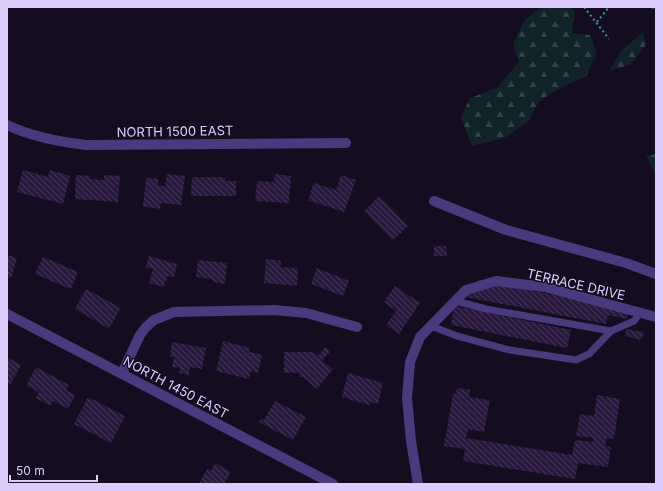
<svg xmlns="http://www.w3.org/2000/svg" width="663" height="491" viewBox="0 0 663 491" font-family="Inter,sans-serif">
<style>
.forest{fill:url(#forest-firs)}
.building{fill:url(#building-back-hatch)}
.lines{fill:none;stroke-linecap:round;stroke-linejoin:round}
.path{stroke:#309bad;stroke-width:2;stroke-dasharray:2 3;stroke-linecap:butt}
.service{stroke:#49397d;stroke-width:7}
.minor{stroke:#49397d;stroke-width:10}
.tertiary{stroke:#49397d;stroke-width:10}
.labels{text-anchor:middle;stroke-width:3;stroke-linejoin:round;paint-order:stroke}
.street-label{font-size:13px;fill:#dcccfe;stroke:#140d1f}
</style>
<defs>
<pattern id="forest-firs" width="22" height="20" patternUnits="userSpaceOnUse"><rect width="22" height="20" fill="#102428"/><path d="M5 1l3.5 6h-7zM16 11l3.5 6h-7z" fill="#324348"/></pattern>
<pattern id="building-back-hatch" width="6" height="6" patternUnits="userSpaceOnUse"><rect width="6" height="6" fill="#29193f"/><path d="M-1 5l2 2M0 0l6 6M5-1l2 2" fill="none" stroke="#47395c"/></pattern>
</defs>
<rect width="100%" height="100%" fill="#140d1f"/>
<path class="forest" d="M 540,7 L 571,7 L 575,13 L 572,33 L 590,35 L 597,53 L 586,76 L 566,85 L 539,101 L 529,121 L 506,137 L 472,146 L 461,117 L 470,98 L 497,88 L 519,62 L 513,43 L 525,20 Z
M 643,32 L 646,45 L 630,65 L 609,71 L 622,50 Z
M 656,154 L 656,175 L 646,156 Z"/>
<path class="building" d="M 23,170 L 48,177 L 50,170 L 70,176 L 63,204 L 17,192 Z
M 167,174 L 185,176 L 181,205 L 161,203 L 160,209 L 143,206 L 146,178 L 158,179 L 158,185 L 165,186 Z
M 275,174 L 291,176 L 289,203 L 255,201 L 257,181 L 274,182 Z
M 76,175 L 90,176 L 90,179 L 104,180 L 104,175 L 120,176 L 118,202 L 75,199 Z
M 341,175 L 356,180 L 344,212 L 308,200 L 314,183 L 336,190 Z
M 192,177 L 225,177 L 225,181 L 236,181 L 236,196 L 191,196 Z
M 379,196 L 408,226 L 393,240 L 364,211 Z
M 434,246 L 446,246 L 447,256 L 434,256 Z
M 7,255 L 17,258 L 11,278 L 7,277 Z
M 149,256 L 177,264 L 174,277 L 167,276 L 164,287 L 149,283 L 153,269 L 146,267 Z
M 43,257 L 78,272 L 71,289 L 35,274 Z
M 266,259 L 281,261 L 281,267 L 298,268 L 297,286 L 264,283 Z
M 198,260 L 227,263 L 225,284 L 213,282 L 213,279 L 196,277 Z
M 317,268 L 349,281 L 343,296 L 311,284 Z
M 479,280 L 628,310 L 627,319 L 608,315 L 606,324 L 466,297 L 468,287 L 477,289 Z
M 395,286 L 420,303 L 399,334 L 386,325 L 396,311 L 384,302 Z
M 86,289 L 121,308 L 109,329 L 75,309 Z
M 454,306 L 571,330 L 567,348 L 451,325 Z
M 626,329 L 644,332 L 642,340 L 625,336 Z
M 223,341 L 250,348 L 249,352 L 262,355 L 258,373 L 251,371 L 249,379 L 216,371 Z
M 172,342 L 206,348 L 202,369 L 190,367 L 189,375 L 179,373 L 180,368 L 172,367 L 174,357 L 170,357 Z
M 325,347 L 330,351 L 322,361 L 333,369 L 317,389 L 303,377 L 299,377 L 299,373 L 284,373 L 284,352 L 313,352 L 318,356 Z
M 7,357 L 21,365 L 10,385 L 7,383 Z
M 36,367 L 69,385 L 66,390 L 75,395 L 68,409 L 53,401 L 50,406 L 36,398 L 39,392 L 26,386 Z
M 348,373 L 383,383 L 378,404 L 370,402 L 369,405 L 342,397 Z
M 457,388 L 470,390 L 469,397 L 490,400 L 484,432 L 468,429 L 466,438 L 572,455 L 575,440 L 593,442 L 593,438 L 576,436 L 580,414 L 594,416 L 597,395 L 620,399 L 614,439 L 607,438 L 605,446 L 611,447 L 608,467 L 578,463 L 575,479 L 463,461 L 465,449 L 444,446 L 453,394 L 456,394 Z
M 88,397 L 125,416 L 111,443 L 74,424 Z
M 275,401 L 306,417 L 293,440 L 259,422 L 261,419 L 264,420 Z
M 215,463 L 231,472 L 224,484 L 199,484 L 207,469 L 211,471 Z"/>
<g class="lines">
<path class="path" d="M 584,7 L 609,39
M 652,7 L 656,10
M 597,22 L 609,7"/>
<path class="service" d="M 456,301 L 486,309 L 611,331
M 431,326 L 457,336 L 510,350 L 576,360 L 589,354 L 611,331 L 634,321 L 640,313"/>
<path class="minor" d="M 7,125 C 32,137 60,142 87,145 L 346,143
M 434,201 L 506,230 L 626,263 L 656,274
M 122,373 L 140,335 L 146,327 L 154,320 L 174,312 L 274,310 L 306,313 L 357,327
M 418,484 L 411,441 L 407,398 L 410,362 L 420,337 L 466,290 L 496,281 L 545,287 L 656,317"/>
<path class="tertiary" d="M 7,314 L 333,484"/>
</g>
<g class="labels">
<g class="street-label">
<text transform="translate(175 131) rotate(-1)" y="5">NORTH 1500 EAST</text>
<text transform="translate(576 284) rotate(13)" y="5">TERRACE DRIVE</text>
<text transform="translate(176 387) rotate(28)" y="5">NORTH 1450 EAST</text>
</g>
</g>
<rect width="663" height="491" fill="none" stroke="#dcccfe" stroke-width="16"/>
<path d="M10 475v6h87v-6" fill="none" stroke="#dcccfe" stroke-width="2"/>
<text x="16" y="475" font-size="12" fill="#dcccfe" stroke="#140d1f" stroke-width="3" paint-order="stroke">50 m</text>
</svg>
